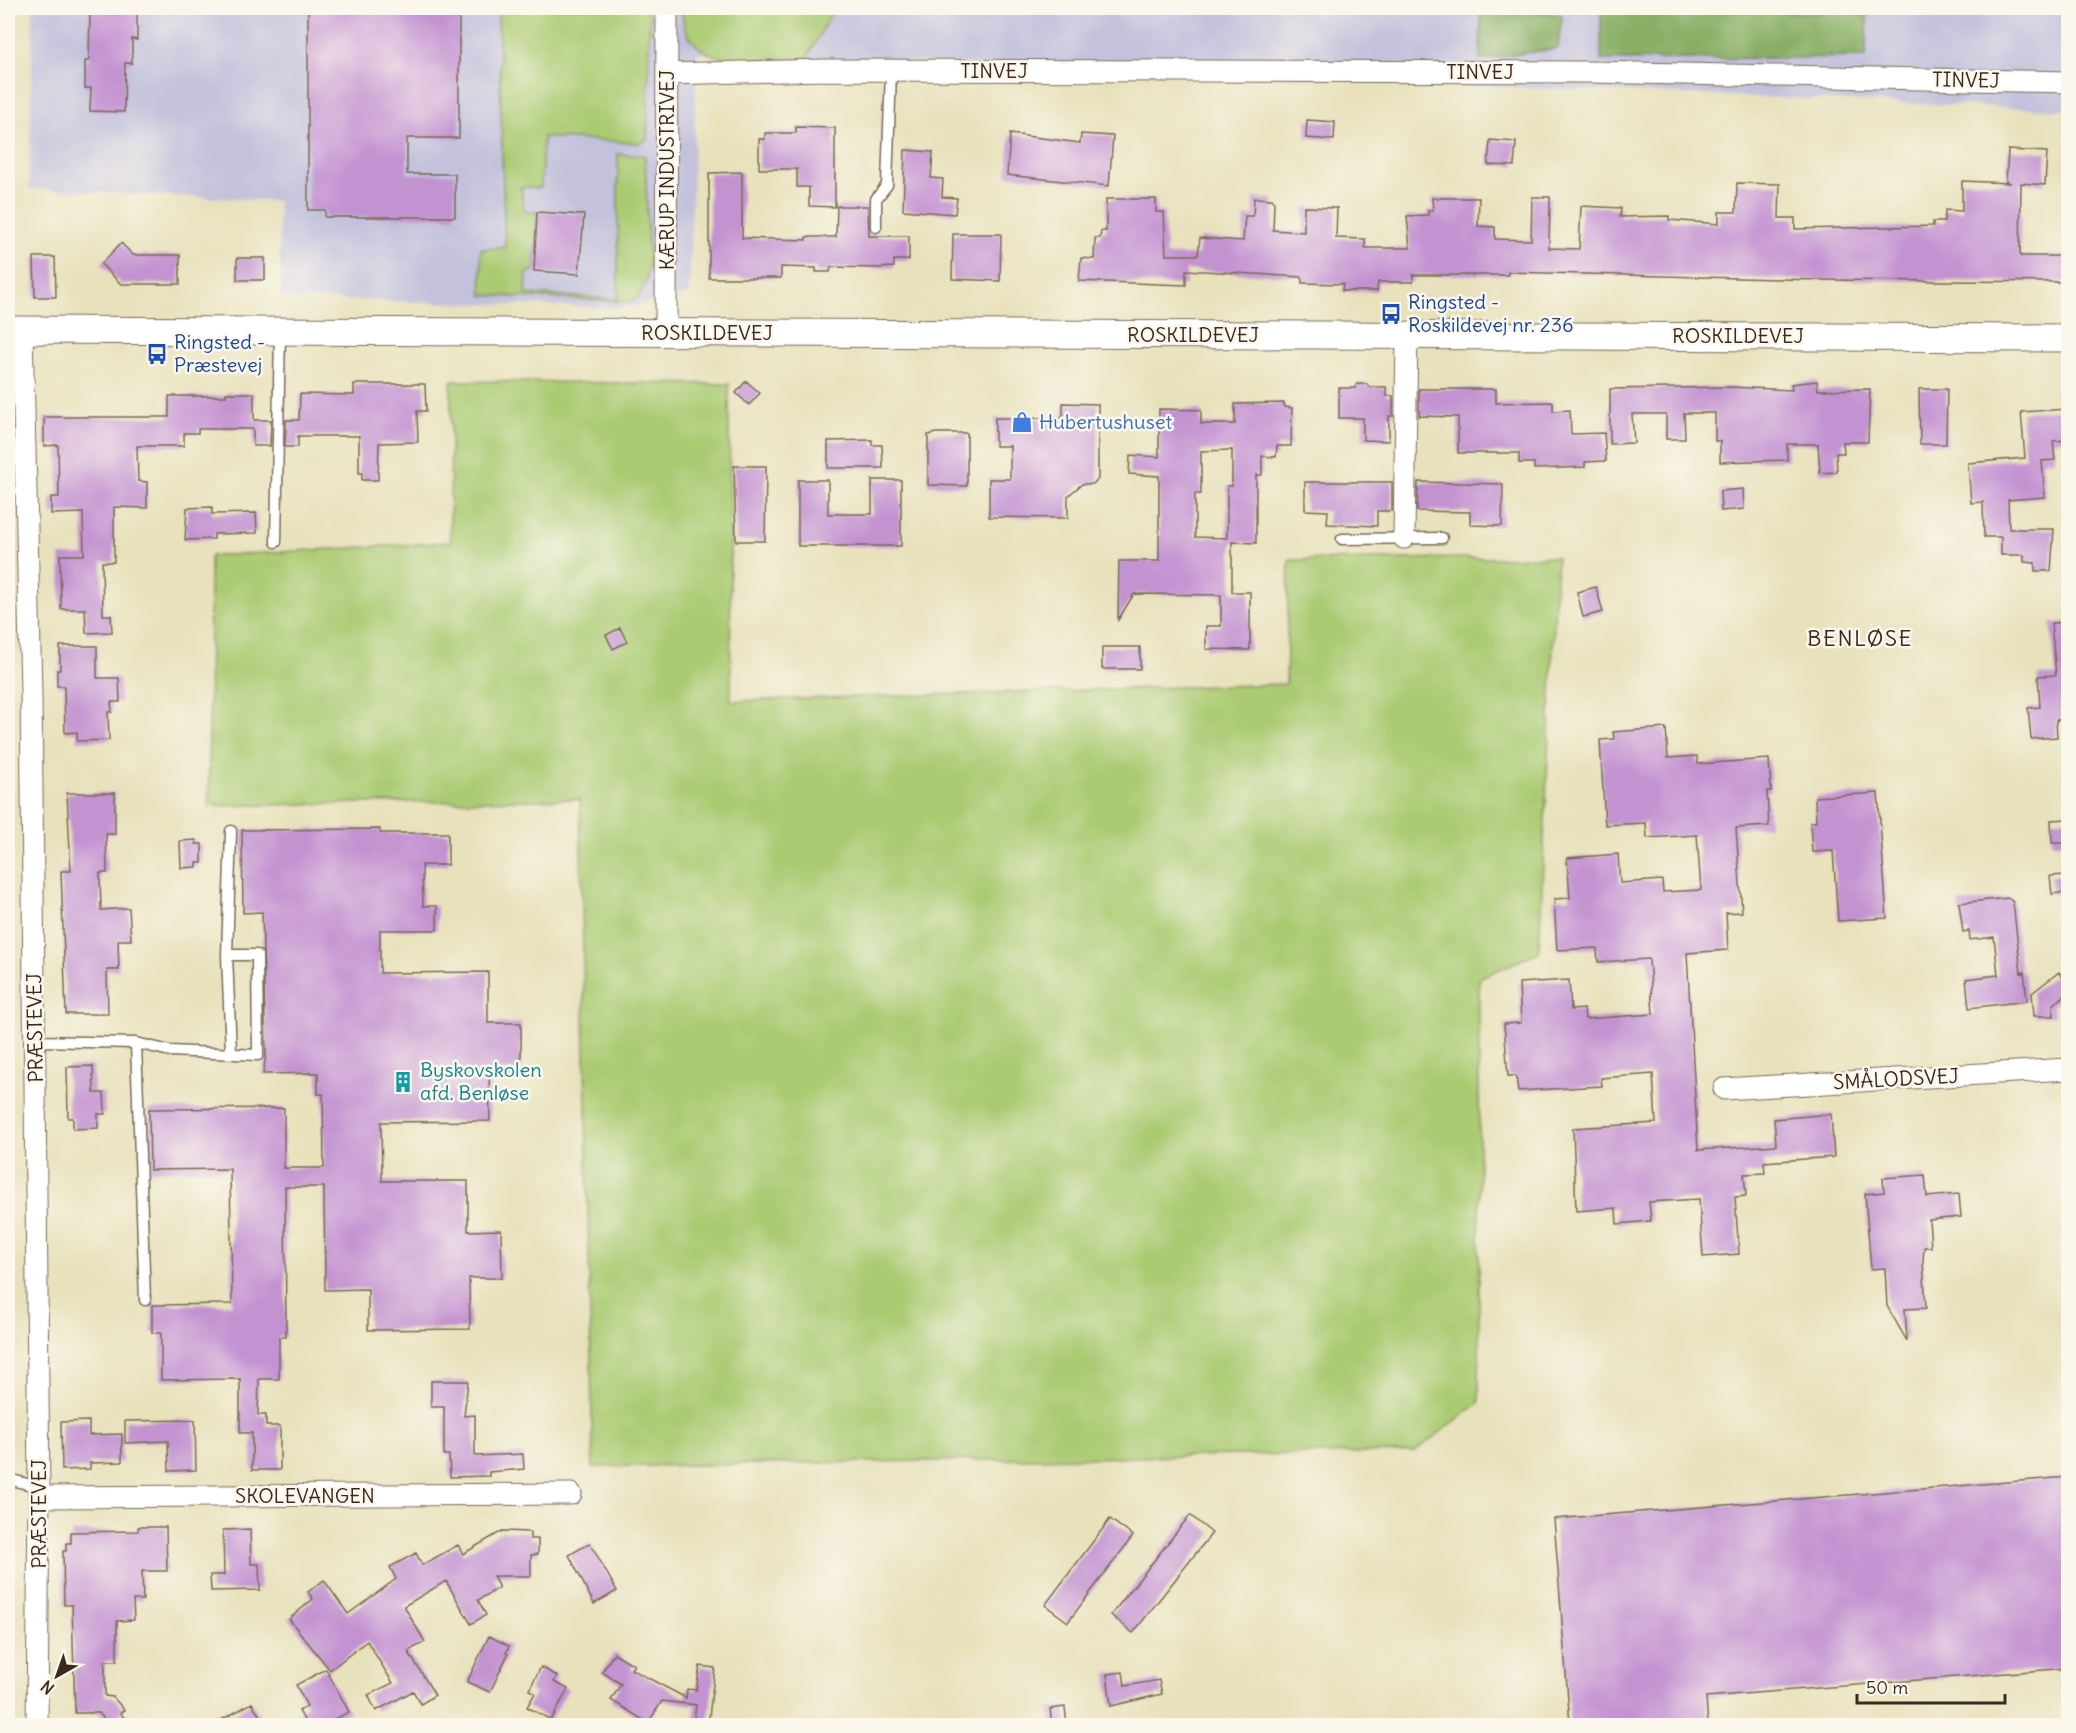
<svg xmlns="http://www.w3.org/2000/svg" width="2076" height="1733" viewBox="0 0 2076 1733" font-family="Delius,sans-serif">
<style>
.industrial{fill:#c3c1db}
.green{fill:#abcb73;stroke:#737a48;stroke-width:1.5}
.forest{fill:#88af65;stroke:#626c42;stroke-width:1.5}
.building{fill:#c392d1;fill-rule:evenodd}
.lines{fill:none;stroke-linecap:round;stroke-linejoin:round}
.service-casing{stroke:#786a55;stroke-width:13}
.minor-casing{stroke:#786a55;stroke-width:23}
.tertiary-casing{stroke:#786a55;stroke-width:29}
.service{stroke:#fff;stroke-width:10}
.minor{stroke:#fff;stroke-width:21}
.tertiary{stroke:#fff;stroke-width:27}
.labels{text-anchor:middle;stroke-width:5;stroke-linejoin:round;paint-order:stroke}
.street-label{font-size:20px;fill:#3b2a1e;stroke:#fbf7ec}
.transit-label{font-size:20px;fill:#164399;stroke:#fbf7ec;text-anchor:start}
.shop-label{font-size:20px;fill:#366cbe;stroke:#fbf7ec;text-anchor:start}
.culture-label{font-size:20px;fill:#0d838f;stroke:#fbf7ec;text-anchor:start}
.quarter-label{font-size:22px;letter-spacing:1.5px;fill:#3b2a1e;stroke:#fbf7ec}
</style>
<rect width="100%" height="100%" fill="#fbf7ec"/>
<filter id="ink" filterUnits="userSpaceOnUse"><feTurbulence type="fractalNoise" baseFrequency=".0167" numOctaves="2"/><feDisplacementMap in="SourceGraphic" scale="12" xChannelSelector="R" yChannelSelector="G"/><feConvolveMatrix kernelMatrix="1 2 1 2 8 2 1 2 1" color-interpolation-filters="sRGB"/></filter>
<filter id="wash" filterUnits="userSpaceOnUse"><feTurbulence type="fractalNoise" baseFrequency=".008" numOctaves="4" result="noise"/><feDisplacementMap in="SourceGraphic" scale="24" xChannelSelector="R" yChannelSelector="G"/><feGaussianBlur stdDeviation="1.35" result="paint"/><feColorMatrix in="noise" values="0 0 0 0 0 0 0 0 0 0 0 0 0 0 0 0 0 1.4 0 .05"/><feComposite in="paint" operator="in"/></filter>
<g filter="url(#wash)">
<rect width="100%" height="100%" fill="#e8e1bc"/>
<path class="industrial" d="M 33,8 L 2068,8 L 2068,110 L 697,53 L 689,294 L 624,308 L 281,298 L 278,201 L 29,189 Z"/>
<path class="green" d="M 498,8 L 650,8 L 647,140 L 639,143 L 543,137 L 541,188 L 521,187 L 524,212 L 537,212 L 534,271 L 527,272 L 526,294 L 618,299 L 618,154 L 645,156 L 649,265 L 646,281 L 638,298 L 629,302 L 482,295 L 481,249 L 505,248 Z
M 682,8 L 834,8 L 807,58 C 760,59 683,75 682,8 Z
M 451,381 L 729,384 L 731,701 L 1286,684 L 1289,560 L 1557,557 L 1539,952 L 1479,978 L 1479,1403 L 1414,1452 L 593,1467 L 580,799 L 209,806 L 210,556 L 450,542 Z"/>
<path class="forest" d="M 1481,8 L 1507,8 L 1562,15 L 1558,48 L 1480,60 Z
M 1601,8 L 1867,14 L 1866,57 L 1601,60 Z"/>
<g id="blocks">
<path class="building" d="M 90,8 L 137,8 L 137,40 L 132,39 L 132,63 L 125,63 L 124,112 L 90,111 L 91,88 L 85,88 L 85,61 L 89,61 Z
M 308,8 L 459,8 L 459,138 L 407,138 L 407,174 L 455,174 L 455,217 L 325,217 L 325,210 L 308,210 Z
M 1307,120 L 1335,122 L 1334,140 L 1306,138 Z
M 796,127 L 835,128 L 835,207 L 809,206 L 809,187 L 797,187 L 797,169 L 759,169 L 759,139 L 765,139 L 765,133 L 796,133 Z
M 1010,134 L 1080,143 L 1081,134 L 1113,136 L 1109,186 L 1007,175 Z
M 1490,140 L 1516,142 L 1514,166 L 1488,165 Z
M 905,150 L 933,152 L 931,178 L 943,179 L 942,197 L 957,198 L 955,214 L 903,210 Z
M 2008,150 L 2047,152 L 2045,185 L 2021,183 L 2020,256 L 2068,256 L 2068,282 L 1818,280 L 1508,272 L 1508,275 L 1413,275 L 1413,282 L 1378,282 L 1377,291 L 1342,291 L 1343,284 L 1302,283 L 1302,277 L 1186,270 L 1186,285 L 1079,281 L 1081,258 L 1094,259 L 1095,238 L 1100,238 L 1101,231 L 1106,231 L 1106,199 L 1156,199 L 1156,212 L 1164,212 L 1166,255 L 1198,255 L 1200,238 L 1243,241 L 1245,216 L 1253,216 L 1254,198 L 1272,199 L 1274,203 L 1273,230 L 1304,232 L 1304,207 L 1337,208 L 1336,238 L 1365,239 L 1365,248 L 1410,248 L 1407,216 L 1428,215 L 1428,210 L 1433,210 L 1432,198 L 1479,198 L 1478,226 L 1495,227 L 1495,239 L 1531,240 L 1532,197 L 1550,197 L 1549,248 L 1579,249 L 1581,206 L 1621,208 L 1620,217 L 1669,216 L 1669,220 L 1719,224 L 1719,212 L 1736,212 L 1737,183 L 1780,184 L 1779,218 L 1795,218 L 1795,229 L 1933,226 L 1933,222 L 1944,222 L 1945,210 L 1962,211 L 1962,181 L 2011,183 L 2006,182 Z
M 742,172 L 742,238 L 806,240 L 806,237 L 836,237 L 837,206 L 868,206 L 869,236 L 909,236 L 909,260 L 894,260 L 894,267 L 878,268 L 831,267 L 830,272 L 816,272 L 816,268 L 781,267 L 781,278 L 709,278 L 709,173 Z
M 537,212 L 584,215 L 579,274 L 534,271 Z
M 953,234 L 1001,234 L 1000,281 L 952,279 Z
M 121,243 L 133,255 L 180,255 L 180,284 L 121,284 L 101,264 Z
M 34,257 L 55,257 L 56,297 L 35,297 Z
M 237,258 L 265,258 L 265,280 L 237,280 Z
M 746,381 L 760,393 L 749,405 L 736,393 Z
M 1817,381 L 1818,390 L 1870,389 L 1868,442 L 1843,442 L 1844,453 L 1836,453 L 1837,472 L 1820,473 L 1818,444 L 1787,444 L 1787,460 L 1720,462 L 1720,441 L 1715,441 L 1715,413 L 1684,413 L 1685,439 L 1666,439 L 1666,414 L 1632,414 L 1634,443 L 1610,444 L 1610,389 L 1731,387 L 1792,390 L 1791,384 Z
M 354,384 L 425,384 L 426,411 L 417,411 L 418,442 L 379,443 L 378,480 L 362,480 L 362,473 L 359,473 L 359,436 L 298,436 L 298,447 L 285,447 L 286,420 L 299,420 L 300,394 L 354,395 Z
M 1357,384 L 1367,384 L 1369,387 L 1386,387 L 1387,396 L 1393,396 L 1393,416 L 1389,416 L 1389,441 L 1363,440 L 1363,418 L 1339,418 L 1339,388 L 1355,388 Z
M 1419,389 L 1496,389 L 1496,403 L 1553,402 L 1553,411 L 1570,410 L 1571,434 L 1604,433 L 1606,461 L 1585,462 L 1585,467 L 1534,469 L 1534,463 L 1519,463 L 1519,453 L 1458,453 L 1458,417 L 1419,416 Z
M 1919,389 L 1947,389 L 1946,444 L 1920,444 Z
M 226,393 L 254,393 L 254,420 L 271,420 L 270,446 L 253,446 L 253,429 L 198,429 L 198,433 L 184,433 L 184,446 L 137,446 L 138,481 L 147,482 L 147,508 L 114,507 L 114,562 L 102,562 L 103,615 L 111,615 L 112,632 L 86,633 L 85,609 L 61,609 L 60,555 L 84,555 L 83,513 L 51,514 L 51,497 L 59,497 L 58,445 L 44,446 L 44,417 L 169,417 L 169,396 L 226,396 Z
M 1063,403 L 1098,404 L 1098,479 L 1093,484 L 1082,484 L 1068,496 L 1068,518 L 989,517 L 989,479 L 1010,479 L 1010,446 L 995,446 L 995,418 L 1063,418 Z
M 1284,403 L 1284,407 L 1292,408 L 1291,446 L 1277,446 L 1276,457 L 1262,456 L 1262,475 L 1256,475 L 1256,543 L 1232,542 L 1232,592 L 1250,592 L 1250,650 L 1206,649 L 1206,626 L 1221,626 L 1221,595 L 1134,594 L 1118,620 L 1119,561 L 1159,561 L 1159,476 L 1129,474 L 1130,455 L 1159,457 L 1159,409 L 1201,410 L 1201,424 L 1235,424 L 1235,404 ZM 1232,450 L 1232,486 L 1227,486 L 1227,538 L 1195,537 L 1195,494 L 1201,494 L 1201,451 Z
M 2068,409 L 2068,440 L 2053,441 L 2055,460 L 2042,461 L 2045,497 L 2008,500 L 2009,529 L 2054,529 L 2051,571 L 2035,571 L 2035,563 L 2024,562 L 2024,555 L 2001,555 L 2001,537 L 1984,537 L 1983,502 L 1971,503 L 1968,463 L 2025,458 L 2021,412 Z
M 936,433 L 967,433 L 967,486 L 928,485 L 928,435 Z
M 872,440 L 872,445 L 882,445 L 883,468 L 828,468 L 828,441 Z
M 734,466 L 766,466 L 765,541 L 736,541 Z
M 798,480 L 828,480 L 828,514 L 872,514 L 872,480 L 901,480 L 901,546 L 798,546 Z
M 1305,482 L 1392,482 L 1392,511 L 1377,511 L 1377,526 L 1327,524 L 1328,511 L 1305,510 Z
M 1418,482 L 1503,484 L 1502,526 L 1470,525 L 1470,512 L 1417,511 Z
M 1743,489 L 1744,509 L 1721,511 L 1720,491 Z
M 212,507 L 212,514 L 256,513 L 257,533 L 214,534 L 214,539 L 185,540 L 187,508 Z
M 1596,587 L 1603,612 L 1583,617 L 1577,592 Z
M 2068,622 L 2068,719 L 2056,720 L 2057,737 L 2031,739 L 2028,708 L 2040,707 L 2038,676 L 2056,675 L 2051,623 Z
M 620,628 L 627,642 L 613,649 L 606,635 Z
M 60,646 L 97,646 L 97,678 L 119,678 L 120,702 L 111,702 L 112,712 L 108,712 L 109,740 L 77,741 L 77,732 L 65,733 L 64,686 L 57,686 L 57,670 L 60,670 Z
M 1102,647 L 1140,647 L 1140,669 L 1102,669 Z
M 1666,728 L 1668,758 L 1697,756 L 1698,764 L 1769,759 L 1771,791 L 1767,791 L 1769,826 L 1736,828 L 1742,912 L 1726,913 L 1728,950 L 1687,953 L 1698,1150 L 1776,1145 L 1774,1119 L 1831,1114 L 1834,1157 L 1764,1162 L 1765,1173 L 1744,1174 L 1746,1196 L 1735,1197 L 1739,1254 L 1703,1257 L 1699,1199 L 1649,1202 L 1651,1221 L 1617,1224 L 1616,1208 L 1576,1211 L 1573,1128 L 1656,1123 L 1653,1074 L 1601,1078 L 1602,1086 L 1518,1091 L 1516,1076 L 1508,1076 L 1504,1024 L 1521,1023 L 1519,983 L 1569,980 L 1571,1010 L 1584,1009 L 1585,1019 L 1653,1014 L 1649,959 L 1598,962 L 1597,948 L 1557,950 L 1554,899 L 1570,898 L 1567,858 L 1618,854 L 1620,883 L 1662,880 L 1663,892 L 1701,890 L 1697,835 L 1647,838 L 1646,823 L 1605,825 L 1600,740 L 1614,739 L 1613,732 Z
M 67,793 L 115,793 L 115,834 L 106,834 L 107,873 L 100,873 L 101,910 L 129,908 L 131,940 L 118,940 L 119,970 L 107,970 L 108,1014 L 66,1014 L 61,871 L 71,871 Z
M 1878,793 L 1887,918 L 1838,921 L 1833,851 L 1812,852 L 1810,822 L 1816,822 L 1815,797 Z
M 2068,819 L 2068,843 L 2052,843 L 2051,820 Z
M 380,829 L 380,833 L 448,833 L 448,865 L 422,865 L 423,906 L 437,906 L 437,930 L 380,930 L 380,973 L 488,972 L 488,1023 L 521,1023 L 521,1070 L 489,1071 L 490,1121 L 381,1122 L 382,1181 L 468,1181 L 468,1231 L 501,1230 L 502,1278 L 469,1278 L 470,1329 L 368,1330 L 368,1289 L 325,1290 L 324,1187 L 285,1187 L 286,1337 L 279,1337 L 279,1379 L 259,1379 L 258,1415 L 266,1415 L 266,1426 L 280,1426 L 280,1470 L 252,1470 L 252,1433 L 240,1433 L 240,1379 L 161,1380 L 161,1333 L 152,1333 L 152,1305 L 232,1304 L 230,1169 L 150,1170 L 149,1109 L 284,1108 L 284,1168 L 324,1168 L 323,1094 L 318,1094 L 318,1073 L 263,1074 L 266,1055 L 262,912 L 243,913 L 242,830 Z
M 196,840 L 196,844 L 202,844 L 202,863 L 197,863 L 197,867 L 181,868 L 180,841 Z
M 2068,875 L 2068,892 L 2052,894 L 2050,876 Z
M 2008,898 L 2013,902 L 2021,973 L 2024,972 L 2027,1001 L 1969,1008 L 1966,979 L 1998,975 L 1994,937 L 1970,940 L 1969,931 L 1963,932 L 1959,903 Z
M 2059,972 L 2068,984 L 2068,993 L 2053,1005 L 2054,1016 L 2034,1016 L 2032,993 Z
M 93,1066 L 94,1093 L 104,1093 L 105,1114 L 98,1114 L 98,1128 L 73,1129 L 73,1118 L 68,1118 L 67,1067 Z
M 1925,1175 L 1927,1197 L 1959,1194 L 1961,1217 L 1929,1220 L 1931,1247 L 1924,1247 L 1923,1261 L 1926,1308 L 1905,1309 L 1907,1341 L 1887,1306 L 1885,1268 L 1871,1269 L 1865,1194 L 1884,1192 L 1883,1178 Z
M 431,1381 L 468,1381 L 464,1416 L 475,1415 L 475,1456 L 523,1454 L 524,1469 L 489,1472 L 489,1476 L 450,1477 L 449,1455 L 444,1455 L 444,1407 L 431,1407 Z
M 195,1420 L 196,1470 L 169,1471 L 168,1441 L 125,1443 L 125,1421 Z
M 89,1421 L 89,1435 L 122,1434 L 122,1462 L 90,1463 L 90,1469 L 62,1470 L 61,1422 Z
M 2068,1477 L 2068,1668 L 1706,1697 L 1708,1725 L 1570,1725 L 1554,1519 Z
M 1190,1515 L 1212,1533 L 1133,1633 L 1111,1615 Z
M 1110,1519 L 1133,1536 L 1068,1622 L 1045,1605 Z
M 138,1527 L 166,1527 L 167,1571 L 142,1571 L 143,1600 L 133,1600 L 134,1620 L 117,1621 L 117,1661 L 105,1661 L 105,1696 L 113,1697 L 124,1710 L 120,1713 L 131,1725 L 110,1725 L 99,1713 L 75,1713 L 72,1605 L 64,1605 L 63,1551 L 66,1551 L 66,1543 L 71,1543 L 71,1532 L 138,1531 Z
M 250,1529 L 251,1564 L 259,1564 L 260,1590 L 211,1591 L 210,1575 L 224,1575 L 223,1530 Z
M 502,1531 L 530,1532 L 530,1539 L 538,1539 L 538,1554 L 531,1555 L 531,1576 L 493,1576 L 499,1588 L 478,1600 L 486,1615 L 471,1624 L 446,1581 L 404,1606 L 425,1642 L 408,1651 L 435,1695 L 421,1704 L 413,1691 L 376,1711 L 368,1695 L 393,1683 L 367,1641 L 330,1670 L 289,1619 L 313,1599 L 308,1592 L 324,1580 L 348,1614 L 396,1579 L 390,1567 L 416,1553 L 422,1565 L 458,1545 L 463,1554 Z
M 590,1543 L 617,1591 L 594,1604 L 569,1555 Z
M 489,1636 L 509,1646 L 506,1653 L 508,1654 L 490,1692 L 467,1682 Z
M 614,1653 L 634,1665 L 631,1669 L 686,1698 L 687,1689 L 696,1690 L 700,1666 L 715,1668 L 708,1725 L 693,1725 L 696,1705 L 662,1701 L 648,1723 L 611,1700 L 621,1684 L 602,1672 Z
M 541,1667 L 557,1676 L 554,1682 L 568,1689 L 551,1720 L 527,1707 L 535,1693 L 529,1690 Z
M 326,1669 L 349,1712 L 323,1725 L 307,1725 L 299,1711 L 307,1706 L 296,1685 Z
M 1123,1672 L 1125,1686 L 1159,1680 L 1162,1694 L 1111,1706 L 1107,1674 Z
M 252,1703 L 265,1725 L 212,1725 Z
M 1065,1707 L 1067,1725 L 1052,1725 L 1050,1709 Z"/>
</g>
</g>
<g filter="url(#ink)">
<use href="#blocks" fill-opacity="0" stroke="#786a55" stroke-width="1.5"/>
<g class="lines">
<defs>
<path id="service" d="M 876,227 L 876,199 L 887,185 L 891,71
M 1342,539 L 1442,538
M 276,542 L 280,332
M 227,955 L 231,831
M 35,1041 L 136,1043 L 170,1051 L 258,1055 L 257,955 L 227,955 L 231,1053
M 136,1043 L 145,1300
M 8,1479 L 39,1487"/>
<path id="minor" d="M 667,74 L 824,70 L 1589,72 L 2068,82
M 22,330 L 31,690 L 39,1487 L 37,1726
M 666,333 L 667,8
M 1404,538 L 1407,335
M 1724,1089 L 2068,1069
M 39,1497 L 571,1494"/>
<path id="tertiary" d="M 8,330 L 2068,338"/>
</defs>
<use href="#service" class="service-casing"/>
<use href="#minor" class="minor-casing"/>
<use href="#tertiary" class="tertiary-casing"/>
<use href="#service" class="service"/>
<use href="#minor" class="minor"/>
<use href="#tertiary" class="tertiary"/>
</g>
</g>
<defs>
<symbol id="bus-bare" viewBox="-9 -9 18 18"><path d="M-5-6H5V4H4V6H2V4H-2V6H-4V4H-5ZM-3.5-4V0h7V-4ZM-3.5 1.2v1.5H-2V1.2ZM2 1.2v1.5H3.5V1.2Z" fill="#1a4fb4" stroke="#fbf7ec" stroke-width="2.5" paint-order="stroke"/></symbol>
<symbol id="shop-bare" viewBox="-9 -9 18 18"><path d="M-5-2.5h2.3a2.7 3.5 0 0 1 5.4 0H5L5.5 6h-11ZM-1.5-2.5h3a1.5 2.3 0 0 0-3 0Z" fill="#3f7fe0" stroke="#fbf7ec" stroke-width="2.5" paint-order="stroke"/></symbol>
<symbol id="building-bare" viewBox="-9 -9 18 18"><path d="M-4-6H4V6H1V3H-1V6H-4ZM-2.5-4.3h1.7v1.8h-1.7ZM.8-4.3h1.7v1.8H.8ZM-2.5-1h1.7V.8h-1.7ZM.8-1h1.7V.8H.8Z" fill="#0f9aa8" stroke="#fbf7ec" stroke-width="2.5" paint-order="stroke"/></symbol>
</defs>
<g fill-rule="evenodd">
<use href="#bus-bare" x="1376" y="299" width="30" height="30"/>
<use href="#bus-bare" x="142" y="339" width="30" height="30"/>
<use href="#shop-bare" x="1007" y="407" width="30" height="30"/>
<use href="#building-bare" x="388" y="1067" width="30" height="30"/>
</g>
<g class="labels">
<g class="street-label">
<text x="994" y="78">TINVEJ</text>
<text x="1480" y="79">TINVEJ</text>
<text transform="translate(1966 80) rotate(1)" y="7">TINVEJ</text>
<text transform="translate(667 170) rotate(-90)" y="7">KÆRUP INDUSTRIVEJ</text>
<text x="707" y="340">ROSKILDEVEJ</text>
<text x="1193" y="342">ROSKILDEVEJ</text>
<text x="1738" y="343">ROSKILDEVEJ</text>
<text transform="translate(35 1028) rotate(-91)" y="7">PRÆSTEVEJ</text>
<text transform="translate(1896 1079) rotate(-3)" y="7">SMÅLODSVEJ</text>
<text x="305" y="1503">SKOLEVANGEN</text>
<text transform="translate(39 1514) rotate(-90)" y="7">PRÆSTEVEJ</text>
</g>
<g class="transit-label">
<text x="1408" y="309">Ringsted -<tspan x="1408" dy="23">Roskildevej nr. 236</tspan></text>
<text x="174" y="349">Ringsted -<tspan x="174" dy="23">Præstevej</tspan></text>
</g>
<g class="shop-label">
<text x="1039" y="429">Hubertushuset</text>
</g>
<g class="culture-label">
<text x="420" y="1077">Byskovskolen<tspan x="420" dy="23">afd. Benløse</tspan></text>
</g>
<g class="quarter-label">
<text x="1860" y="646">BENLØSE</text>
</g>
</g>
<rect width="2076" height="1733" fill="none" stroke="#fbf7ec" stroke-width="30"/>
<g transform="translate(57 1676) rotate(220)" stroke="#fbf7ec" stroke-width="4.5" paint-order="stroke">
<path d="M0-4.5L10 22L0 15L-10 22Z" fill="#3b2a1e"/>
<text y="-9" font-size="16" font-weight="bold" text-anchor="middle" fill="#3b2a1e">N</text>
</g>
<path d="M1857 1694v9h148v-9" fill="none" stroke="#3b2a1e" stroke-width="3"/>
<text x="1866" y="1694" font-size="18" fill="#3b2a1e" stroke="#fbf7ec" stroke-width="4.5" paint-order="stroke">50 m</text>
</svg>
